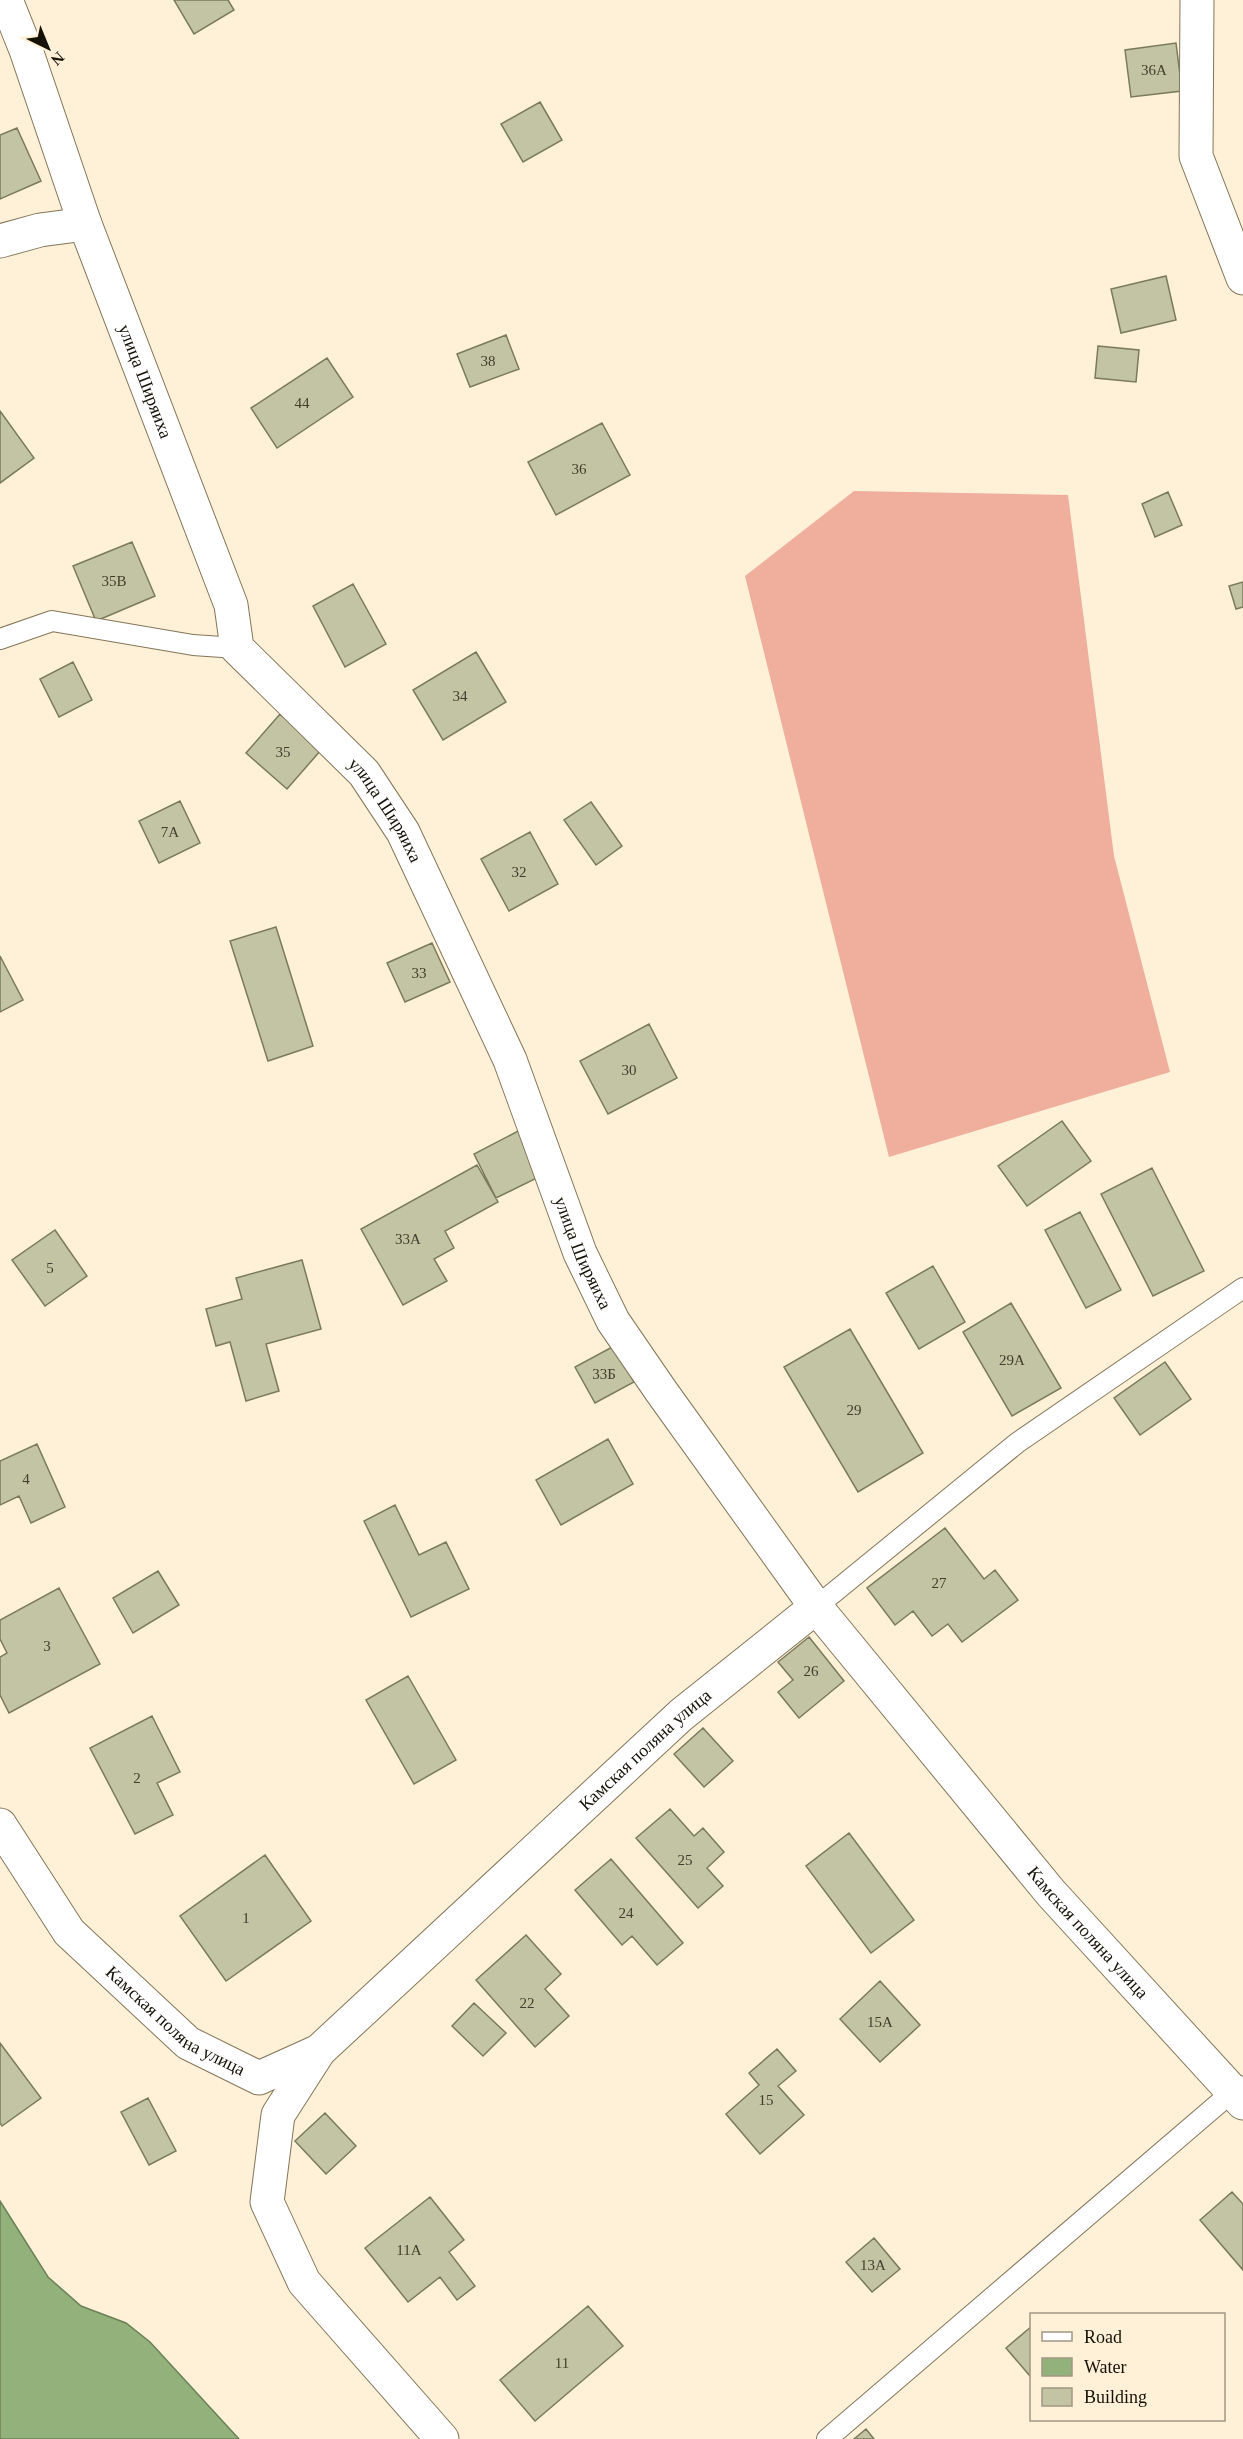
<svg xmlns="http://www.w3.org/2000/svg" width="1243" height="2439" viewBox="0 0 1243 2439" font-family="Georgia,serif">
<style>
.forest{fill:#f0ae9c}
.water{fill:#92b17b;stroke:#6d8158;stroke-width:1.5}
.building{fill:#c3c4a3;stroke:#7a7a5c;stroke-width:1.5}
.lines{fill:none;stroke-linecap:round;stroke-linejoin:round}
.lane-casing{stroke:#847559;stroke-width:22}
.street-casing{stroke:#847559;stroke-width:35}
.lane{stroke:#fff;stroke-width:20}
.street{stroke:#fff;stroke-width:33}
.labels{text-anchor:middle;stroke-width:5;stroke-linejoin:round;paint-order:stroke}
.number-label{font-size:15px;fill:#413e2d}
.street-label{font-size:18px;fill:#161106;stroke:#fef1d8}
</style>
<rect width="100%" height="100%" fill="#fef1d8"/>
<path class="forest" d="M 854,491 L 1068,495 L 1114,856 L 1170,1072 L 889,1157 L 745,576 Z"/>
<path class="water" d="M 0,2201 L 48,2277 L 81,2306 L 126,2323 L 150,2342 L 239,2439 L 0,2439 Z"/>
<path class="building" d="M 174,0 L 228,0 L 234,10 L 194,34 Z
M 1176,43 L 1182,91 L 1131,97 L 1125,50 Z
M 540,102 L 562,140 L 523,162 L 501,124 Z
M 17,128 L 41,181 L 0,199 L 0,135 Z
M 1166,276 L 1176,320 L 1121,333 L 1111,289 Z
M 506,335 L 519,369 L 470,387 L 457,354 Z
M 1098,346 L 1139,350 L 1136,382 L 1095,378 Z
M 327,358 L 353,397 L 277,448 L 251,408 Z
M 0,411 L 34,458 L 0,483 Z
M 602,423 L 630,475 L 556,515 L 528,462 Z
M 1168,492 L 1182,525 L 1155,537 L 1142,504 Z
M 132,542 L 155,596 L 96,621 L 73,566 Z
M 1243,582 L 1243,607 L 1236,609 L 1229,586 Z
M 353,584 L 386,644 L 345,667 L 313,606 Z
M 476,652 L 506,702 L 443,740 L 413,690 Z
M 73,662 L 92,700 L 59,717 L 40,679 Z
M 280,714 L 321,750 L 287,789 L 246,753 Z
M 180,801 L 200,843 L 159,863 L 139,821 Z
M 591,802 L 622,846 L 596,865 L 564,820 Z
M 530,832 L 558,884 L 509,911 L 481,859 Z
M 276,927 L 313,1046 L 268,1061 L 230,941 Z
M 432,943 L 450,982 L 405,1002 L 387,963 Z
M 0,956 L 23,1000 L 0,1012 Z
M 649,1024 L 677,1078 L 608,1114 L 580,1061 Z
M 1062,1121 L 1091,1161 L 1027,1206 L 998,1166 Z
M 522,1129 L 545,1174 L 496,1198 L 474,1154 Z
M 477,1165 L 498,1202 L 445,1231 L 454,1248 L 434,1259 L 447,1281 L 403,1305 L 361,1229 Z
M 1152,1168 L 1204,1271 L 1153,1296 L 1101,1194 Z
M 1080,1212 L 1121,1290 L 1086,1308 L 1045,1230 Z
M 55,1230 L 87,1276 L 45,1306 L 12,1260 Z
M 302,1260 L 321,1329 L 266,1344 L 279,1391 L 246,1401 L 230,1342 L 216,1346 L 206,1309 L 242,1299 L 236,1278 Z
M 933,1266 L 965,1322 L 919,1349 L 886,1293 Z
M 1011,1303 L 1061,1388 L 1012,1416 L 963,1332 Z
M 850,1329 L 923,1453 L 858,1492 L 784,1367 Z
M 614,1346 L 634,1382 L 595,1403 L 575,1367 Z
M 1165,1362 L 1191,1399 L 1140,1435 L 1114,1398 Z
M 608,1439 L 633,1484 L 561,1525 L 536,1480 Z
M 37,1444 L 65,1507 L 31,1523 L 19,1496 L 0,1505 L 0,1461 Z
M 395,1505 L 419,1555 L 446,1542 L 469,1589 L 411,1617 L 364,1521 Z
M 945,1528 L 984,1579 L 995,1570 L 1018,1600 L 962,1642 L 948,1624 L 932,1636 L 913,1611 L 895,1625 L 867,1588 Z
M 158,1571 L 179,1605 L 133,1633 L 113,1598 Z
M 59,1588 L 100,1664 L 9,1713 L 0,1695 L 0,1657 L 7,1653 L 0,1639 L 0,1620 Z
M 809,1637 L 844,1681 L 799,1718 L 778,1692 L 793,1680 L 778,1662 Z
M 408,1676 L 456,1760 L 414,1784 L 366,1700 Z
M 152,1716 L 180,1772 L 157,1783 L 173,1815 L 135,1834 L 90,1748 Z
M 703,1728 L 733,1761 L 704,1787 L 674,1754 Z
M 670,1809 L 694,1836 L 703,1828 L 724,1852 L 707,1868 L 723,1886 L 698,1908 L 636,1838 Z
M 849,1833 L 914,1920 L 871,1953 L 806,1866 Z
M 265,1855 L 311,1921 L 226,1981 L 180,1916 Z
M 611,1859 L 683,1943 L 657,1965 L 632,1936 L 622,1945 L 575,1890 Z
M 526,1935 L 561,1974 L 545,1989 L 569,2016 L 535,2047 L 476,1980 Z
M 880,1981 L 920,2025 L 880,2062 L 840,2019 Z
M 474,2003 L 506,2033 L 483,2056 L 452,2026 Z
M 0,2043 L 41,2098 L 2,2126 L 0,2123 Z
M 777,2049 L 796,2071 L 778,2086 L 804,2115 L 760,2154 L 726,2114 L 759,2085 L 749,2073 Z
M 148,2098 L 176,2151 L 149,2165 L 121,2112 Z
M 325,2113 L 356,2146 L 326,2174 L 295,2141 Z
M 1232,2192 L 1243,2204 L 1243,2270 L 1200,2220 Z
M 430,2197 L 464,2240 L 449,2252 L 475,2286 L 457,2300 L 440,2277 L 408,2302 L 365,2248 Z
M 874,2238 L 900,2269 L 872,2292 L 846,2262 Z
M 588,2306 L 623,2346 L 535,2421 L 500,2380 Z
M 1032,2326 L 1032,2375 L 1030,2376 L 1006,2348 Z
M 866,2429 L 874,2439 L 854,2439 Z"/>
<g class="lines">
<defs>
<path id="lane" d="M 0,639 L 52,621 L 193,645 L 237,648
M 816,1607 L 1017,1443 L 1243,1288
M 827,2439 L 1239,2086"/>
<g id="street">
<path id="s1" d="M 6,0 L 26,50 L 85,224 L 231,605 L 237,648 L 364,773 L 403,832 L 510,1060 L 580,1253 L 613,1321 L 661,1391 L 816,1607"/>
<path d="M 1197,0 L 1196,156 L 1243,278"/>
<path d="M 0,241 L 40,230 L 85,224"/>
<path id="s2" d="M 0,1825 L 69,1932 L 188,2043 L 259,2078 L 319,2051 L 681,1715 L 816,1607 L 1051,1893 L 1243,2103"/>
<path d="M 319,2051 L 278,2115 L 267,2202 L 304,2282 L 442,2439"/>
</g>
</defs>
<use href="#lane" class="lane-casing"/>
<use href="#street" class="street-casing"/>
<use href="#lane" class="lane"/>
<use href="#street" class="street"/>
</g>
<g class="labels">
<g class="number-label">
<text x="1154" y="75">36А</text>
<text x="488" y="366">38</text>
<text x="302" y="408">44</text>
<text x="579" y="474">36</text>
<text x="114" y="586">35В</text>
<text x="460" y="701">34</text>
<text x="283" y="757">35</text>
<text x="170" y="837">7А</text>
<text x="519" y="877">32</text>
<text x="419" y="978">33</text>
<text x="629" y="1075">30</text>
<text x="408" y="1244">33А</text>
<text x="50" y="1273">5</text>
<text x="1012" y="1365">29А</text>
<text x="604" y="1379">33Б</text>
<text x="854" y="1415">29</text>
<text x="26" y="1484">4</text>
<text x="939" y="1588">27</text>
<text x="47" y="1651">3</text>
<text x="811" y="1676">26</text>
<text x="137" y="1783">2</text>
<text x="685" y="1865">25</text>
<text x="626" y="1918">24</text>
<text x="246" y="1923">1</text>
<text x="527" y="2008">22</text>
<text x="880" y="2027">15А</text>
<text x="766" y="2105">15</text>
<text x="409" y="2255">11А</text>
<text x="873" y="2270">13А</text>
<text x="562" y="2368">11</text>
</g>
<g class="street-label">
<text dy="6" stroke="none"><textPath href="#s1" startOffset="406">улица Ширяиха</textPath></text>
<text dy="6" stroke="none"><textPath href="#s1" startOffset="910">улица Ширяиха</textPath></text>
<text dy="6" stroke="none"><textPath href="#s1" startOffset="1396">улица Ширяиха</textPath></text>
<text dy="6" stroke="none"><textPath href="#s2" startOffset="879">Камская поляна улица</textPath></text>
<text dy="6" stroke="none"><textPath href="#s2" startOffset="1526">Камская поляна улица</textPath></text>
<text dy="6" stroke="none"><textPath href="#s2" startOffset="267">Камская поляна улица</textPath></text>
</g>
</g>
<rect x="1030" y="2313" width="195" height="108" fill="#fef1d8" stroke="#a19784" stroke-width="1.5"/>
<rect x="1042" y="2332" width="30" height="9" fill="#ffffff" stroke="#a19784" stroke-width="1.5"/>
<text x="1084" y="2343" font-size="18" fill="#161106">Road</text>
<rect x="1042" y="2358" width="30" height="18" fill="#92b17b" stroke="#a19784" stroke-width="1.5"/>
<text x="1084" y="2373" font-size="18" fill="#161106">Water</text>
<rect x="1042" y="2388" width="30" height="18" fill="#c3c4a3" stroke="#a19784" stroke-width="1.5"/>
<text x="1084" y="2403" font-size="18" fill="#161106">Building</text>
<g transform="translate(48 48) rotate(137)" stroke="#fef1d8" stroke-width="4.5" paint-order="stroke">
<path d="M0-4.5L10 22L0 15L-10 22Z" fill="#161106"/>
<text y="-9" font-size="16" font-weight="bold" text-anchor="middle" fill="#161106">N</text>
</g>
</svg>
